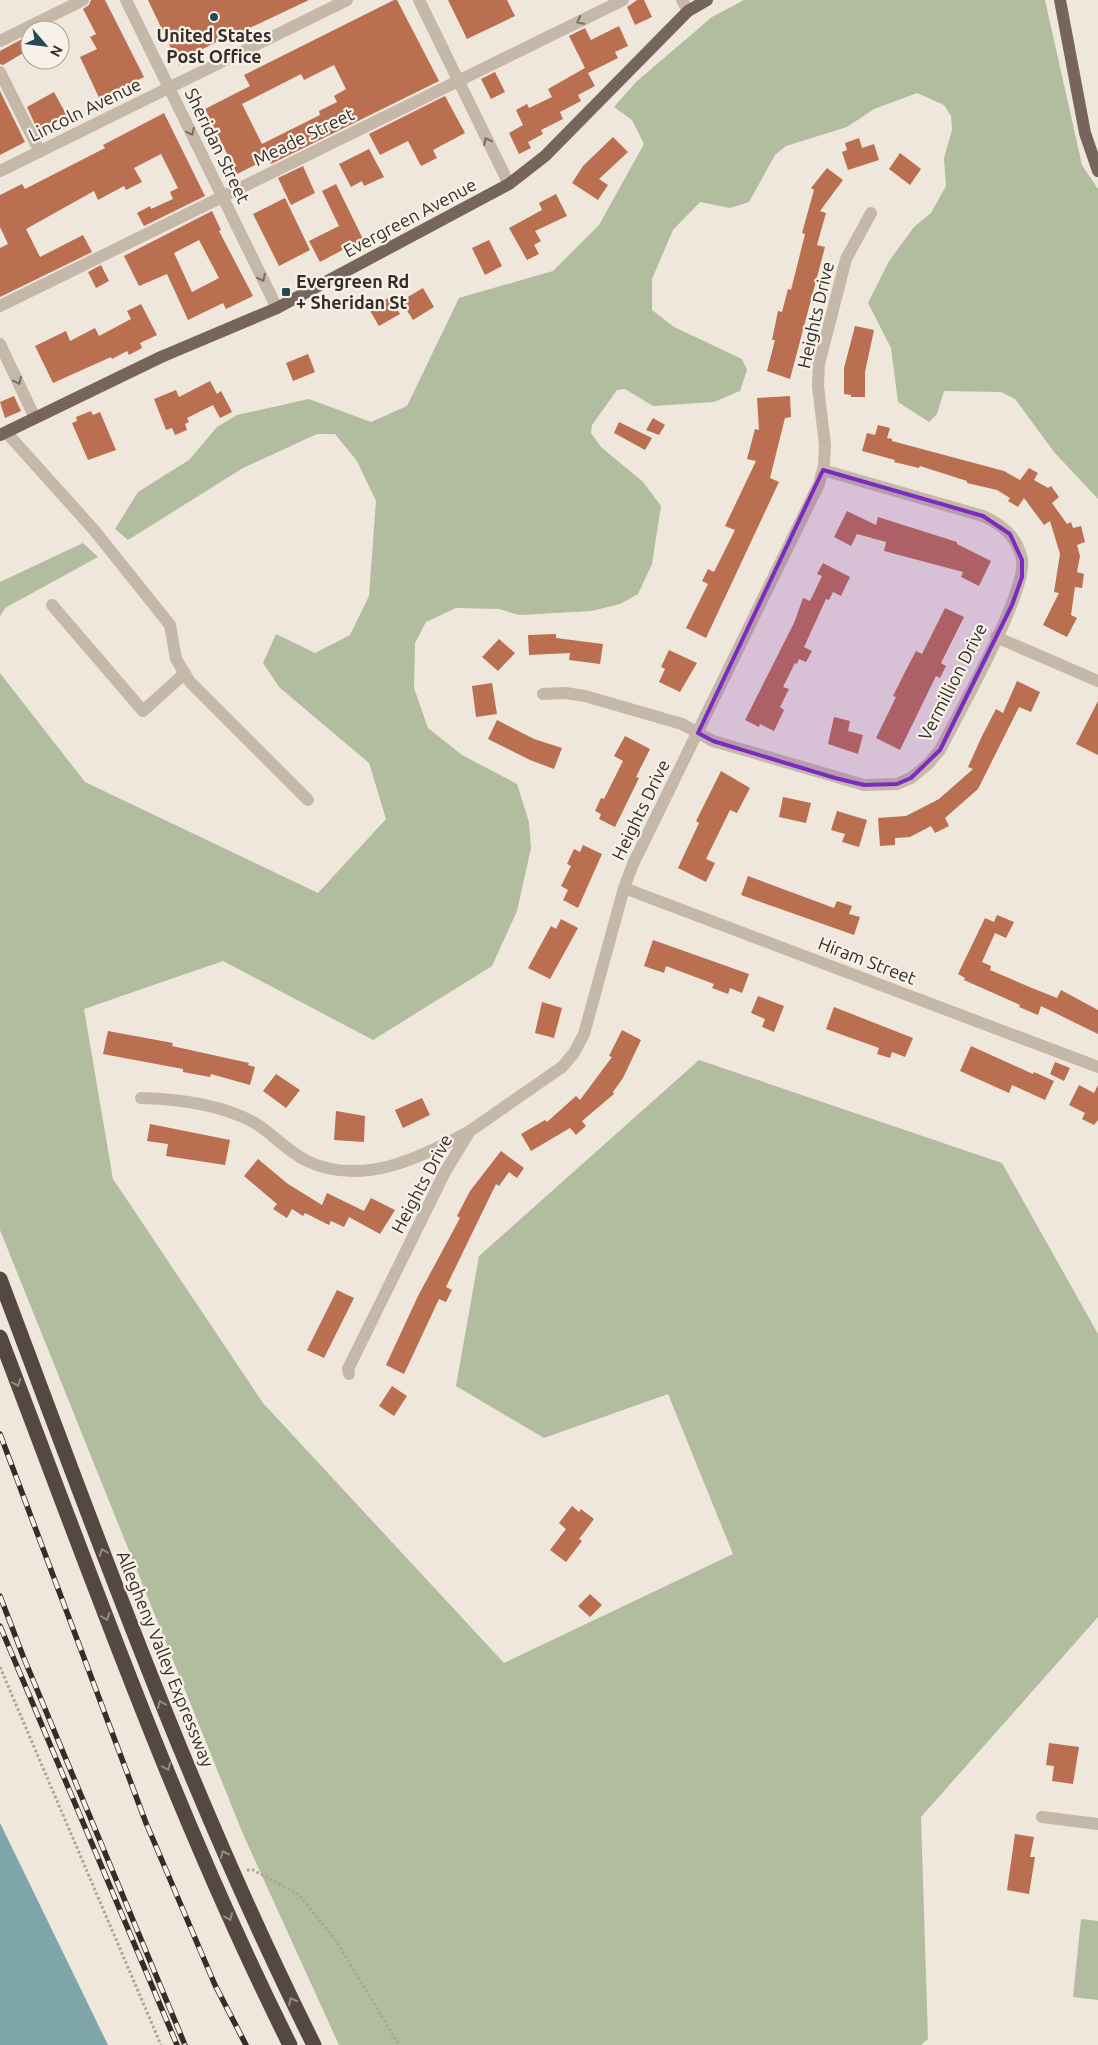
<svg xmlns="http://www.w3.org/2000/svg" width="1098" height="2045" viewBox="0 0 1098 2045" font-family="Ubuntu,sans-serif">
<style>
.green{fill:#b1bd9e}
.water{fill:#7ea5a9}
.building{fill:#b96f50;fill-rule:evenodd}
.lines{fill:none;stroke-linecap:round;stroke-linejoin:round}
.path{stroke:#b2a294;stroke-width:3;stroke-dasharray:2.5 2.5;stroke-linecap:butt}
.minor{stroke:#c6b8a9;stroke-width:12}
.major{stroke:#75655b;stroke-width:12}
.highway{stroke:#544840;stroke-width:15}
.rail-casing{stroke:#342d28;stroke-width:5.5}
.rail{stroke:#f7f1e8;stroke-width:4;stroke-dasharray:11;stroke-linecap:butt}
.oneway{stroke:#766c62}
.oneway2{stroke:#958c83}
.marked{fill:#7b2cbf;fill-opacity:0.2;stroke:#7b2cbf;stroke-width:4;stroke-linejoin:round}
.poi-dot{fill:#224c51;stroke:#f7f1e8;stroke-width:2}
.labels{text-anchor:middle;stroke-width:4.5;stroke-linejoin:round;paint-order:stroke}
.poi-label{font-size:18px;font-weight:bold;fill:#342d28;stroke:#f7f1e8}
.street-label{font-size:18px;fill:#342d28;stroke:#f7f1e8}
</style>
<rect width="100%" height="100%" fill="#efe7dc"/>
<path class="green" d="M 744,0 L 1045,0 L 1082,165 L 1098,189 L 1098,499 L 1054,452 L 1015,399 L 1001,392 L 944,391 L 937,414 L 929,422 L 898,402 L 891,348 L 868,303 L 889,261 L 914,227 L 931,213 L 946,186 L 944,158 L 952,130 L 951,116 L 944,105 L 917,93 L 874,109 L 847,127 L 786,146 L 775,155 L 749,202 L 730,208 L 700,202 L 673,230 L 652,279 L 652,310 L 674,327 L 742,359 L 747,370 L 740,391 L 714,402 L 653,406 L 625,389 L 617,390 L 592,425 L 591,433 L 601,447 L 643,482 L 661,506 L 652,564 L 638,594 L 620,604 L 591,611 L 519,615 L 499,609 L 456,608 L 426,622 L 415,643 L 414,688 L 428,728 L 462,755 L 517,784 L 529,822 L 531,848 L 517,911 L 492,966 L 373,1040 L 223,961 L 84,1009 L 113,1179 L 263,1403 L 504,1663 L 733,1554 L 668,1394 L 544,1438 L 456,1386 L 479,1256 L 699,1060 L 1002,1163 L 1098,1334 L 1098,1617 L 921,1817 L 928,2039 L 921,2045 L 339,2045 L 243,1834 L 0,1230 L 0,673 L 85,782 L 318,893 L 386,819 L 369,763 L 279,687 L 263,663 L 276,634 L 315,653 L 350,635 L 369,596 L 376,501 L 357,461 L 335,434 L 317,434 L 243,468 L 128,540 L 115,529 L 138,492 L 189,460 L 217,427 L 237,415 L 309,399 L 371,422 L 407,406 L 459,298 L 553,271 L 599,225 L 644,144 L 632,120 L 614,107 L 636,82 L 712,17 Z
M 83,543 L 98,557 L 5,608 L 0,616 L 0,582 Z
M 1081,1919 L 1098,1921 L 1098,2000 L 1073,1997 Z"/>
<path class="water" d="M 0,1823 L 108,2045 L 0,2045 Z"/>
<path class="building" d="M 91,0 L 105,0 L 144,77 L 114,92 L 116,97 L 102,104 L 80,57 L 97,49 L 90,37 L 96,34 L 83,9 L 89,5 Z
M 148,0 L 309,0 L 241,32 L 242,34 L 227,42 L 224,38 L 201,50 L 203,53 L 179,65 Z
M 394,0 L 397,0 L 439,81 L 271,164 L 269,158 L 237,174 L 205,109 L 250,86 L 244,75 ZM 334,65 L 346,89 L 334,96 L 337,102 L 319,111 L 320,115 L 262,144 L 242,104 L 301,74 L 304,80 Z
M 448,0 L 507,0 L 515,16 L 467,39 Z
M 637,0 L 644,0 L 652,17 L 635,25 L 627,7 Z
M 619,26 L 628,46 L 615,52 L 618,58 L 588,73 L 595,86 L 578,95 L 581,101 L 560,112 L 563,119 L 541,130 L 543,134 L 528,142 L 531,148 L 519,154 L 509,133 L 523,125 L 516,110 L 527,104 L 529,108 L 552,97 L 548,89 L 585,68 L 569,36 L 585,28 L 591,40 Z
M 24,38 L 30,49 L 3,65 L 0,64 L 0,51 Z
M 495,72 L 505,92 L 491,99 L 481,79 Z
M 0,91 L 25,142 L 0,155 Z
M 54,92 L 67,116 L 38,131 L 27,107 Z
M 445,96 L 465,133 L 433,150 L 437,158 L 421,166 L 408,141 L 380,155 L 369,134 Z
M 164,113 L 205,196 L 144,226 L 137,213 L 150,206 L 151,209 L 173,199 L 170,192 L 178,188 L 161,154 L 134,168 L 142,182 L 126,190 L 124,186 L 98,200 L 94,191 L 26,229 L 40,257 L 83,235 L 92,252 L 0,297 L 0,248 L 8,244 L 0,227 L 0,195 L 22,184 L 25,189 L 105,148 L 103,145 Z
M 613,137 L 628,152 L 599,179 L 608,185 L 598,200 L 572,183 L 583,166 Z
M 859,138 L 862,148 L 874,144 L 879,160 L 848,170 L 842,152 L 847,150 L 845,143 Z
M 369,149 L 384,177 L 364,186 L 362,181 L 351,187 L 339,164 Z
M 900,153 L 921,169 L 910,185 L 889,169 Z
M 303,166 L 315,193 L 291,205 L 278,178 Z
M 827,168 L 843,180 L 820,211 L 826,213 L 817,245 L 825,247 L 790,379 L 767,371 L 775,340 L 772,340 L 778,311 L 782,312 L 788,289 L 791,290 L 805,234 L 802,233 L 814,190 L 811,188 Z
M 336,184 L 363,239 L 320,262 L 309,241 L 339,226 L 322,191 Z
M 556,194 L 567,216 L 535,231 L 541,241 L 534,245 L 539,254 L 527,260 L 509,228 L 542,210 L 539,203 Z
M 285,198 L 310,250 L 279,266 L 253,214 Z
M 212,211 L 221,230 L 219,231 L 253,296 L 226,309 L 223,303 L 188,320 L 167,274 L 139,286 L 124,256 ZM 199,240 L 219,278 L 192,292 L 174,253 Z
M 489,240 L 502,266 L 485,275 L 472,248 Z
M 101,265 L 109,281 L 96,288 L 88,272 Z
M 423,288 L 434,307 L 413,320 L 401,301 Z
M 390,297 L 400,314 L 379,326 L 369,309 Z
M 141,304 L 157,335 L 140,343 L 142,348 L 129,355 L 127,351 L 112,359 L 111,357 L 53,383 L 35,346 L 66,331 L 70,341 L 95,328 L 99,336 L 131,319 L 127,311 Z
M 855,326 L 874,330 L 865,372 L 865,397 L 851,397 L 851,395 L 844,394 L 844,368 Z
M 308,354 L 315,372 L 293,381 L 286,363 Z
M 210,381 L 217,394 L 221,391 L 232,412 L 220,418 L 213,405 L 187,418 L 189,422 L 185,424 L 187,430 L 175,435 L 172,428 L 166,430 L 154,399 L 176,390 L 179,397 Z
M 14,396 L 21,411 L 5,418 L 0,402 Z
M 790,396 L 791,417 L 785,418 L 770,478 L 779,482 L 706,638 L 686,628 L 708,584 L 702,581 L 708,569 L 714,572 L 735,530 L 725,526 L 756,461 L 747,459 L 755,429 L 759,430 L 757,398 Z
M 91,411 L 93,415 L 100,412 L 116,450 L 88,460 L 72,423 L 77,421 L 76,417 Z
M 653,418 L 665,425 L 659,435 L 646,430 Z
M 619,422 L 652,438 L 645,450 L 614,433 Z
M 878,425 L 890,428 L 887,438 L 892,439 L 892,441 L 1004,471 L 1020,480 L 1029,468 L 1038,473 L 1034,480 L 1048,488 L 1051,486 L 1059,497 L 1052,503 L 1067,524 L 1071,522 L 1073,528 L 1081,526 L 1085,542 L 1077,545 L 1080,556 L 1077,572 L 1084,574 L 1082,588 L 1075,587 L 1071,615 L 1077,618 L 1067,637 L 1043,625 L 1059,593 L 1054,592 L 1060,554 L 1050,521 L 1044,525 L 1024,498 L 1018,507 L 1008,501 L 1010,498 L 997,490 L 967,483 L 967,481 L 920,466 L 919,468 L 894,462 L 895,460 L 862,451 L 867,433 L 875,435 Z
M 847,511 L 876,525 L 878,517 L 957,542 L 957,544 L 991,561 L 979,586 L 961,577 L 963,572 L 884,551 L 886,542 L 857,534 L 851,546 L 834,537 Z
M 823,563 L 850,577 L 841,596 L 833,592 L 829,600 L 826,599 L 804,647 L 812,651 L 806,662 L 799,659 L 797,664 L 795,663 L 783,687 L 789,689 L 780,707 L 784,710 L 774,731 L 760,724 L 759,727 L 745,720 L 794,623 L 803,598 L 810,601 L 822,576 L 817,574 Z
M 945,608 L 964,617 L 941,663 L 946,666 L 940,678 L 936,676 L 900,750 L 876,738 L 896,697 L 893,696 L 905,672 L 916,651 L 922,654 Z
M 556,634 L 556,638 L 603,644 L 600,664 L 569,660 L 570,653 L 529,655 L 528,635 Z
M 499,639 L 515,653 L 498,671 L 482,657 Z
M 669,650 L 697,663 L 680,692 L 659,682 L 665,669 L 661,667 Z
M 1017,681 L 1040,692 L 1031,712 L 1019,707 L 978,789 L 945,818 L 949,826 L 935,833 L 931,826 L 910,837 L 895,838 L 895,845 L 880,846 L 878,818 L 906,816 L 939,799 L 973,769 L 968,767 L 982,736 L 996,709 L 1003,713 Z
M 492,683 L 497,714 L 476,717 L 472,686 Z
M 1098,701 L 1098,755 L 1076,744 Z
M 834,717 L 850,721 L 848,731 L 863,735 L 858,754 L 828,744 Z
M 497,720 L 534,739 L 562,748 L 554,769 L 530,760 L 488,739 Z
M 625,736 L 650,749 L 636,777 L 639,778 L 615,827 L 599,819 L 601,814 L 595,811 L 601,798 L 604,799 L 623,761 L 614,756 Z
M 721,771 L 750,788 L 737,813 L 730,810 L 706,859 L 715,863 L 706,882 L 678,868 L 699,823 L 696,821 Z
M 783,797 L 811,803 L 806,823 L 779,817 Z
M 837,811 L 867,820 L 859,847 L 842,842 L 845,834 L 831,830 Z
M 583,845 L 602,854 L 578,908 L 563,900 L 568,890 L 561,886 L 571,866 L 567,864 L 574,849 L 580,852 Z
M 748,876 L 834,908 L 837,901 L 852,906 L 849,914 L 860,917 L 854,935 L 741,895 Z
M 997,915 L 1014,922 L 1006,938 L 995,933 L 982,962 L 991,966 L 990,970 L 1032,988 L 1057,998 L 1061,990 L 1098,1010 L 1098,1034 L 1041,1006 L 1038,1015 L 1019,1007 L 1020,1005 L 964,980 L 965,978 L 958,974 L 985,918 L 994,922 Z
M 561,919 L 578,928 L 550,979 L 528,968 L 551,926 L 556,929 Z
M 653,940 L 749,974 L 742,993 L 730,988 L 728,994 L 712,988 L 714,984 L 666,966 L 664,973 L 644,966 Z
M 758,996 L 784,1006 L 774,1032 L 762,1027 L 765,1019 L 751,1013 Z
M 542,1002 L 562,1008 L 554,1038 L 535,1033 Z
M 834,1007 L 913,1038 L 905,1057 L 892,1052 L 890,1058 L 877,1054 L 879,1048 L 826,1029 Z
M 622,1030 L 641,1040 L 623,1078 L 613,1092 L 614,1094 L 582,1121 L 586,1126 L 576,1135 L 570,1128 L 531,1151 L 521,1134 L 545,1120 L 547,1122 L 576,1096 L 580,1100 L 612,1057 L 609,1056 Z
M 108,1031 L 173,1043 L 172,1046 L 249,1063 L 248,1065 L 255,1067 L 250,1085 L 211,1074 L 210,1077 L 183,1072 L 183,1069 L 103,1054 Z
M 971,1046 L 1033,1074 L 1034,1072 L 1054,1081 L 1045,1100 L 1012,1085 L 1009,1093 L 960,1071 Z
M 1055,1062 L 1070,1068 L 1064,1081 L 1050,1074 Z
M 276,1074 L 300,1090 L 286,1108 L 263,1091 Z
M 1079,1085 L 1094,1093 L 1098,1085 L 1098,1120 L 1094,1125 L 1082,1119 L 1085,1113 L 1069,1105 Z
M 422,1098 L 430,1115 L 403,1128 L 395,1110 Z
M 336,1111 L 365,1116 L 364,1142 L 334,1140 Z
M 150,1124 L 230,1140 L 225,1165 L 166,1156 L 168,1144 L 147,1141 Z
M 501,1151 L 524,1168 L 517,1178 L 509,1172 L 499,1186 L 496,1184 L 446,1287 L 452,1290 L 446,1302 L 439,1299 L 404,1374 L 386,1365 L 418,1296 L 460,1218 L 457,1216 L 470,1191 Z
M 258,1159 L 288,1184 L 322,1205 L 327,1193 L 364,1211 L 371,1198 L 395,1210 L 380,1234 L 349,1217 L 344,1227 L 331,1221 L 329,1225 L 305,1213 L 303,1216 L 292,1209 L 287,1218 L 273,1209 L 277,1204 L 244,1176 Z
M 337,1290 L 354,1298 L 324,1358 L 307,1350 Z
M 392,1386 L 407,1396 L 394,1416 L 379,1406 Z
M 572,1506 L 579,1512 L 581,1509 L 594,1519 L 579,1539 L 582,1541 L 566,1562 L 550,1550 L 566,1529 L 559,1523 Z
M 590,1594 L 602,1605 L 590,1617 L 578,1606 Z
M 1049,1743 L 1079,1747 L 1073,1784 L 1052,1781 L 1054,1766 L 1046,1765 Z
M 1015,1834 L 1034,1837 L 1030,1857 L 1035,1857 L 1029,1894 L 1007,1890 Z"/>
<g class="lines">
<path class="path" d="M 0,1667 L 161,2045
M 247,1870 L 253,1870 L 298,1894 L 335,1939 L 399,2045"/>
<path class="minor" d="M 126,0 L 277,308
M 419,0 L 509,184
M 682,0 L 688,11
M 0,41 L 83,0
M 0,72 L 40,152
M 0,171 L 347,0
M 0,306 L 623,0
M 0,344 L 35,418
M 6,432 L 94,530 L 170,625 L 176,659 L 190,682 L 308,800
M 52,605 L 143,711 L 185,673
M 996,637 L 1098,681
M 543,694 L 565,693 L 585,696 L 682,724 L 713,741 L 864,785 L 897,784 L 911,778 L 928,764 L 940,750 C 958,714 1028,591 1022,559 C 1017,537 1003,525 983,516 L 823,470
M 624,888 L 1098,1067
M 141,1098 C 179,1099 221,1104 255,1123 C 273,1134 287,1151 307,1161 C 362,1187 420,1158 468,1132
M 349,1374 L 348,1369 L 445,1172 L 470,1131 L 562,1067 L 574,1053 L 584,1034 L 624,888 L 633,864 L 819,484 L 824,465 L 825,445 L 818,386 L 819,364 L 846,259 L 871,213
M 1042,1817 L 1098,1824"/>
<path class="major" d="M 1060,0 L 1085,133 L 1098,171
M 0,435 L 161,357 L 277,308 L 509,184 L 545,156 L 688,11 L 707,0"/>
<path class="highway" d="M 0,1279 C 97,1537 190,1797 314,2045
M 0,1337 C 91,1575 176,1817 290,2045"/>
<defs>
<path id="rail" d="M 0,1434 L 146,1823 L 215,1985 L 246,2045
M 0,1596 L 23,1656 L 185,2045
M 0,1626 L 177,2045"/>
</defs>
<use href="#rail" class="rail-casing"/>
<use href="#rail" class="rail"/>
</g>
<defs><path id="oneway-chevron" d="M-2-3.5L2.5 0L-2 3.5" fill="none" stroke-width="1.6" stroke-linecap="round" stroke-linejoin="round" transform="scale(1.25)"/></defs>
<g class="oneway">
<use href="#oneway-chevron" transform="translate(580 21) rotate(154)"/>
<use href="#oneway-chevron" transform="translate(191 132) rotate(64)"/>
<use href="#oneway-chevron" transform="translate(487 141) rotate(-116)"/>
<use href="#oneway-chevron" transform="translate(262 278) rotate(64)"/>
<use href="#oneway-chevron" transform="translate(18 381) rotate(64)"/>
</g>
<g class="oneway2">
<use href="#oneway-chevron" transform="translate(17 1383) rotate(69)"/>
<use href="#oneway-chevron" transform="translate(103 1552) rotate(-111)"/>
<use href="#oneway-chevron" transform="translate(106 1617) rotate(69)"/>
<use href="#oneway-chevron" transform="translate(161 1704) rotate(-112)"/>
<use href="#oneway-chevron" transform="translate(167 1767) rotate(67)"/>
<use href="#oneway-chevron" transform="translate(224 1854) rotate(-114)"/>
<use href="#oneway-chevron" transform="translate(229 1917) rotate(67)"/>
<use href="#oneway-chevron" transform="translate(292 2001) rotate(-117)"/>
</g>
<path class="marked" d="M 823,470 L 983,516 L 1010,534 L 1022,560 L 1022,577 L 1012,605 L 940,750 L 911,778 L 897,784 L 864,785 L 835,778 L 713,741 L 698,733 Z"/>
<g class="poi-dot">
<circle cx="214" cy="17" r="5"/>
<rect x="281" y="287" width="10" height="10" rx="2.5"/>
</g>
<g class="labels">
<g class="poi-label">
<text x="214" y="42">United States<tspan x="214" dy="21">Post Office</tspan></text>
<text x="296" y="288" text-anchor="start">Evergreen Rd<tspan x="296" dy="21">+ Sheridan St</tspan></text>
</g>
<g class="street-label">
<text transform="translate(85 110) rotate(-26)" y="6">Lincoln Avenue</text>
<text transform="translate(304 137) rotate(-26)" y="6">Meade Street</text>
<text transform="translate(217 146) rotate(64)" y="6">Sheridan Street</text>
<text transform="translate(410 218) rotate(-28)" y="6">Evergreen Avenue</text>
<text transform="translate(816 315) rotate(-77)" y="6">Heights Drive</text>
<text transform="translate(953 682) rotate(-63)" y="6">Vermillion Drive</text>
<text transform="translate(641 810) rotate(-64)" y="6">Heights Drive</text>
<text transform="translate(867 961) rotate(21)" y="6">Hiram Street</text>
<text transform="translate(422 1184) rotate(-62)" y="6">Heights Drive</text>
<text transform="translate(165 1659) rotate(68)" y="6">Allegheny Valley Expressway</text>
</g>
</g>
<g transform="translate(45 45) rotate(118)"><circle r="24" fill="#f7f1e8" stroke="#a9a39b"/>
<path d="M0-4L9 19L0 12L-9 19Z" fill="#224c51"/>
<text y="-8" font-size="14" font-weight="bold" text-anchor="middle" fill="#342d28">N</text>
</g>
</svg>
